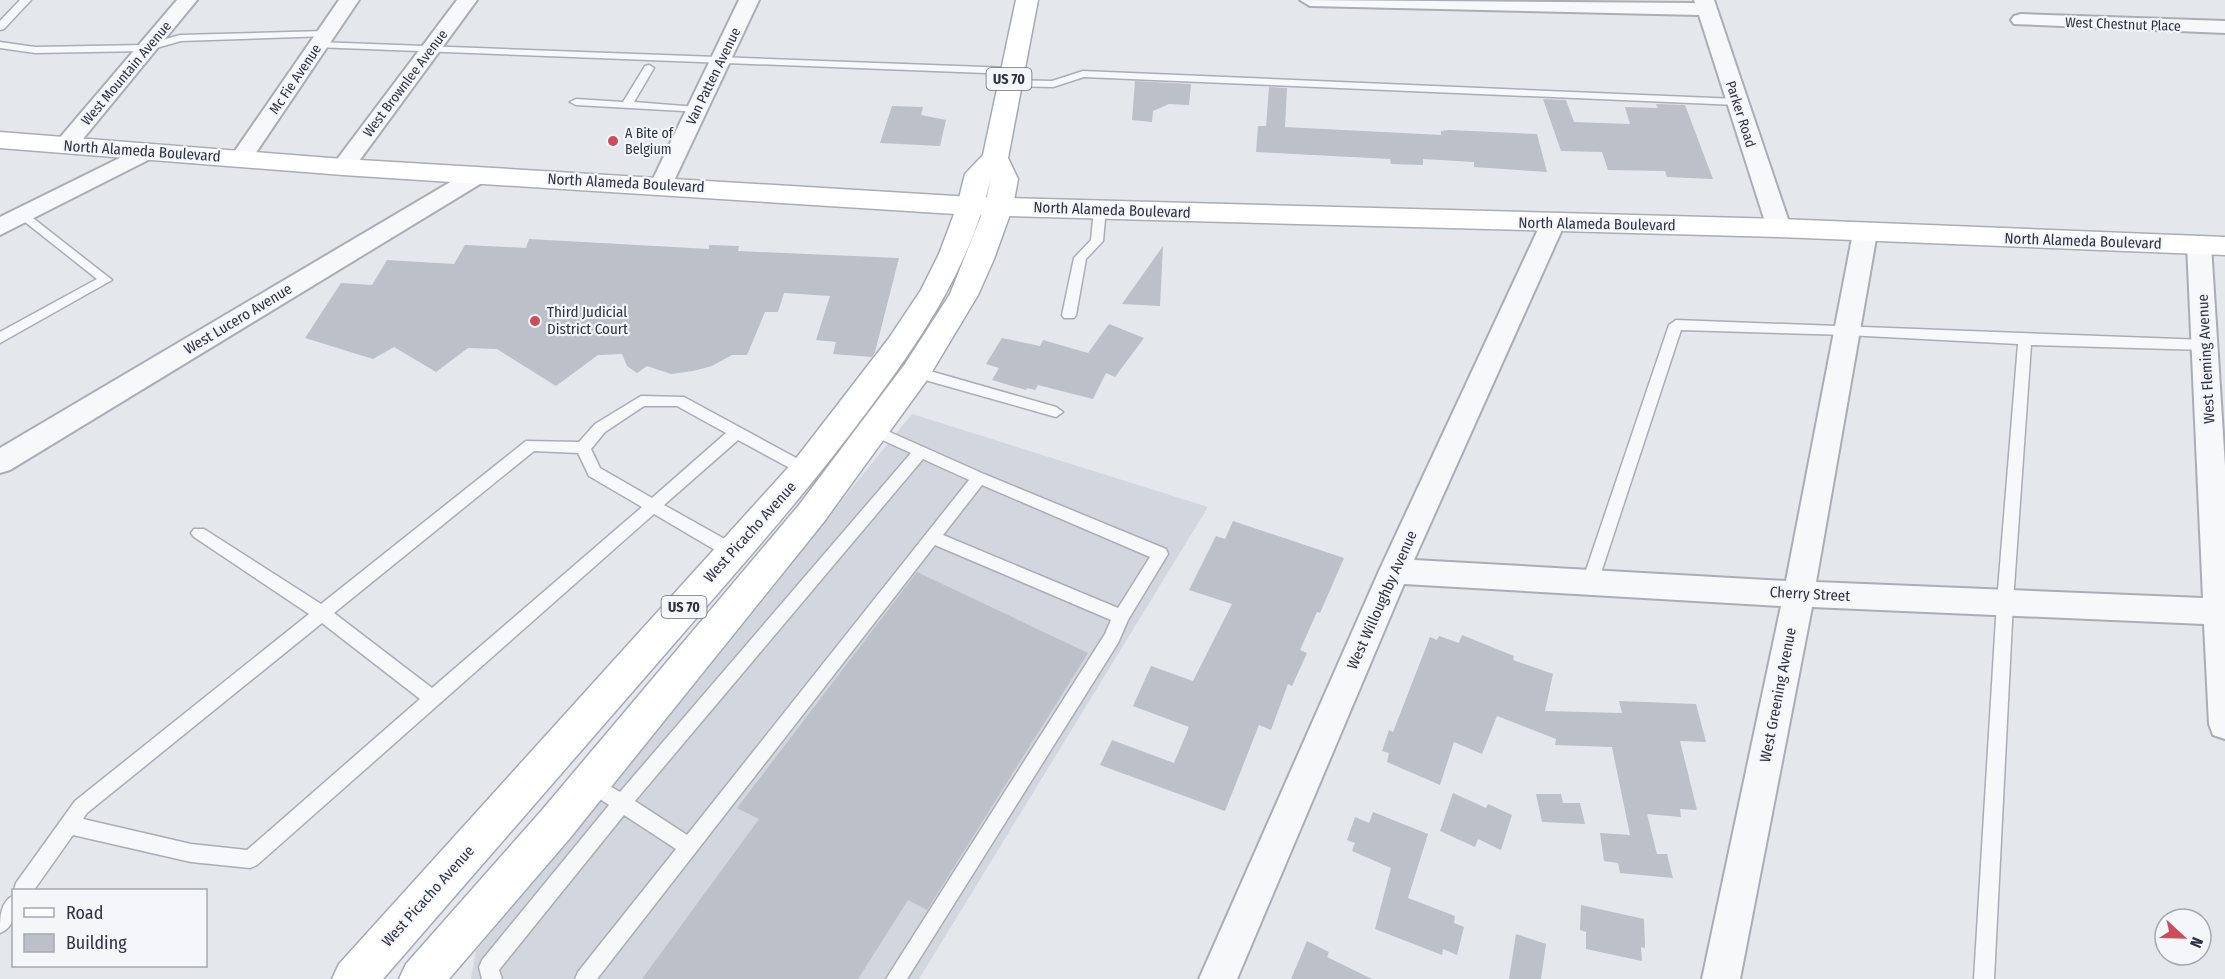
<svg xmlns="http://www.w3.org/2000/svg" width="2225" height="979" viewBox="0 0 2225 979" font-family="'Fira Sans Condensed',sans-serif">
<style>
.built{fill:#d2d6de}
.building{fill:#bbc0c9}
.lines{fill:none;stroke-linecap:round;stroke-linejoin:round}
.lane-casing{stroke:#a9adb6;stroke-width:3}
.street-casing{stroke:#a9adb6;stroke-width:4}
.secondary-casing{stroke:#a9adb6;stroke-width:3}
.primary-casing{stroke:#a3aab7;stroke-width:3}
.lane{fill:#f7f8fa;fill-rule:evenodd}
.street{fill:#f7f8fa;fill-rule:evenodd}
.secondary{fill:#fff;fill-rule:evenodd}
.primary{fill:#fff;fill-rule:evenodd}
.poi-dot{fill:#ce4c59;stroke:#f4f6f9;stroke-width:2}
.labels{text-anchor:middle;stroke-width:4.5;stroke-linejoin:round;paint-order:stroke}
.far-street-label{font-size:14px;fill:#2b3344;stroke:#f4f6f9}
.shield{fill:#f4f6f9;stroke:#676e7a;stroke-width:1.5}
.shield-label{font-size:14px;font-weight:bold;fill:#2b3344}
.far-poi-label{font-size:14px;fill:#2b3344;stroke:#f4f6f9;text-anchor:start}
.street-label{font-size:15px;fill:#2b3344;stroke:#f4f6f9}
.poi-label{font-size:15px;fill:#2b3344;stroke:#f4f6f9;text-anchor:start}
</style>
<rect width="100%" height="100%" fill="#e4e7ec"/>
<path class="built" d="M 912,414 L 1208,507 L 919,979 L 471,979 L 476,951 Z"/>
<path class="building" d="M 1135,81 L 1191,84 L 1189,105 L 1169,104 L 1153,111 L 1152,122 L 1132,120 Z
M 1269,87 L 1287,88 L 1285,127 L 1441,135 L 1441,131 L 1449,130 L 1537,134 L 1547,172 L 1474,167 L 1474,162 L 1423,159 L 1423,165 L 1391,164 L 1390,159 L 1256,152 L 1258,126 L 1266,126 Z
M 1543,99 L 1566,100 L 1574,122 L 1630,124 L 1625,107 L 1658,108 L 1656,104 L 1685,105 L 1713,179 L 1667,177 L 1665,171 L 1608,170 L 1602,152 L 1561,151 Z
M 892,106 L 923,107 L 921,115 L 946,120 L 940,146 L 880,143 Z
M 529,239 L 709,249 L 709,245 L 739,246 L 738,251 L 899,258 L 875,352 L 872,357 L 833,354 L 836,342 L 816,340 L 830,296 L 784,293 L 778,312 L 765,312 L 747,355 L 732,355 L 712,366 L 693,371 L 671,374 L 647,366 L 637,373 L 627,366 L 622,354 L 598,355 L 556,386 L 497,349 L 468,348 L 436,372 L 394,347 L 373,359 L 305,338 L 341,283 L 372,285 L 387,260 L 454,264 L 465,245 L 526,248 Z
M 1163,246 L 1160,306 L 1122,304 Z
M 1109,324 L 1144,338 L 1115,377 L 1106,373 L 1093,399 L 1038,385 L 1035,390 L 1027,388 L 1026,390 L 992,380 L 999,368 L 986,364 L 1002,338 L 1040,346 L 1043,340 L 1088,353 Z
M 1233,521 L 1344,558 L 1320,613 L 1317,612 L 1300,650 L 1307,653 L 1292,686 L 1288,684 L 1271,730 L 1259,725 L 1225,811 L 1100,765 L 1112,740 L 1174,763 L 1189,727 L 1133,706 L 1151,666 L 1193,681 L 1232,604 L 1189,590 L 1216,536 L 1225,539 Z
M 917,572 L 1088,653 L 927,910 L 908,900 L 858,979 L 642,979 L 759,819 L 737,808 Z
M 1462,635 L 1514,656 L 1513,660 L 1553,674 L 1545,711 L 1622,713 L 1619,701 L 1696,704 L 1706,742 L 1680,741 L 1697,810 L 1680,809 L 1681,817 L 1647,814 L 1657,854 L 1667,854 L 1673,878 L 1620,873 L 1618,863 L 1604,861 L 1600,833 L 1630,835 L 1612,747 L 1555,745 L 1556,739 L 1497,716 L 1482,754 L 1454,742 L 1440,785 L 1387,762 L 1389,753 L 1382,751 L 1389,730 L 1393,732 L 1430,637 L 1437,640 L 1439,636 L 1459,643 Z
M 1453,793 L 1486,808 L 1488,804 L 1512,815 L 1501,850 L 1478,839 L 1475,847 L 1440,831 Z
M 1536,794 L 1561,794 L 1563,803 L 1580,803 L 1585,824 L 1542,822 Z
M 1373,812 L 1428,834 L 1408,898 L 1455,916 L 1454,923 L 1464,927 L 1457,955 L 1443,949 L 1442,955 L 1375,929 L 1391,868 L 1352,851 L 1355,843 L 1347,840 L 1355,817 L 1369,823 Z
M 1581,905 L 1644,919 L 1645,948 L 1641,947 L 1642,961 L 1586,949 L 1586,932 L 1580,930 Z
M 1516,934 L 1546,944 L 1541,979 L 1509,979 Z
M 1307,941 L 1329,952 L 1327,957 L 1372,979 L 1291,979 Z"/>
<g class="lines">
<defs>
<path id="lane" d="M 20,0 L 31,0 L 4,29 L 0,30 L 0,21 Z
M 325,31 L 330,34 L 329,36 L 181,41 L 146,51 L 35,53 L 0,48 L 0,42 L 35,47 L 145,45 L 180,35 Z
M 318,42 L 1011,68 L 1016,71 L 1011,74 L 314,47 L 313,45 Z
M 649,65 L 654,68 L 634,102 L 697,107 L 701,108 L 701,112 L 576,105 L 570,102 L 576,99 L 623,102 L 645,66 Z
M 1083,71 L 1737,99 L 1743,102 L 1737,105 L 1084,77 L 1053,87 L 1008,86 L 1002,83 L 1008,80 L 1052,81 Z
M 1100,205 L 1106,209 L 1103,241 L 1086,259 L 1076,315 L 1074,318 L 1064,318 L 1062,315 L 1074,258 L 1091,240 L 1094,209 Z
M 24,211 L 112,280 L 0,343 L 0,332 L 97,279 L 20,218 L 20,212 Z
M 1676,320 L 2205,340 L 2212,345 L 2205,350 L 2031,345 L 2013,602 L 1994,979 L 1974,979 L 1997,602 L 2018,344 L 1847,335 L 1681,330 L 1598,582 L 1596,587 L 1590,589 L 1584,587 L 1582,582 L 1669,325 Z
M 916,367 L 1056,407 L 1063,412 L 1056,417 L 911,376 L 909,372 Z
M 641,396 L 684,397 L 811,466 L 813,470 L 811,474 L 801,474 L 738,440 L 664,505 L 739,547 L 741,552 L 739,557 L 727,557 L 654,514 L 257,865 L 250,868 L 191,862 L 73,835 L 34,890 L 14,890 L 16,883 L 75,801 L 309,614 L 194,537 L 191,533 L 194,529 L 204,529 L 321,604 L 526,441 L 579,442 L 595,424 ZM 644,406 L 677,406 L 726,433 L 652,498 L 600,468 L 591,449 L 605,432 ZM 534,451 L 578,453 L 589,476 L 642,507 L 432,688 L 334,613 ZM 322,623 L 420,699 L 247,850 L 191,844 L 83,819 L 87,813 Z
M 874,425 L 984,474 L 1166,549 L 1168,554 L 1128,620 L 1118,643 L 907,979 L 886,979 L 1105,634 L 1111,620 L 935,545 L 597,979 L 575,979 L 578,972 L 676,849 L 624,815 L 499,970 L 502,979 L 482,979 L 479,967 L 482,960 L 609,805 L 585,789 L 582,783 L 585,777 L 591,775 L 620,792 L 911,453 L 869,434 L 867,430 ZM 923,459 L 969,480 L 687,835 L 635,801 ZM 982,485 L 1150,557 L 1118,608 L 943,535 Z
M 14,895 C 14,910 17,926 0,933 C 0,917 0,902 14,895 Z"/>
<path id="street" d="M 177,0 L 197,0 L 73,151 L 57,151 L 54,146 L 57,141 Z
M 339,0 L 359,0 L 249,163 L 233,163 L 230,158 Z
M 457,0 L 477,0 L 351,172 L 335,172 L 332,167 L 335,162 Z
M 739,0 L 759,0 L 672,185 L 669,190 L 661,192 L 653,190 L 650,185 Z
M 1300,0 L 1695,3 L 1694,0 L 1714,0 L 1791,228 L 1787,234 L 1779,236 L 1771,234 L 1767,228 L 1699,15 L 1310,6 Z
M 2021,14 L 2225,21 L 2225,33 L 2014,24 L 2011,20 L 2014,16 Z
M 146,145 L 154,147 L 157,152 L 154,157 L 0,235 L 0,217 Z
M 477,169 L 485,171 L 488,176 L 485,181 L 10,470 L 0,473 L 0,448 L 469,171 Z
M 1553,215 L 1561,218 L 1565,223 L 1414,560 L 1786,581 L 1853,233 L 1857,227 L 1865,225 L 1873,227 L 1877,233 L 1816,582 L 2203,598 L 2187,245 L 2191,239 L 2199,237 L 2207,239 L 2211,245 L 2225,466 L 2225,739 L 2213,735 L 2209,724 L 2204,624 L 1812,607 L 1740,979 L 1702,979 L 1781,606 L 1404,584 L 1237,979 L 1199,979 L 1379,571 L 1541,223 L 1545,218 Z"/>
<path id="secondary" d="M 0,132 L 343,159 L 971,197 L 1779,219 L 2225,237 L 2225,255 L 1779,237 L 971,215 L 343,175 L 0,148 Z"/>
<path id="primary" d="M 1016,0 L 1038,0 L 1008,158 L 1018,179 L 1013,206 L 994,259 L 978,295 L 927,380 L 823,523 L 570,838 L 449,979 L 399,979 L 406,964 L 542,810 L 799,505 L 905,364 L 950,294 L 985,206 L 991,177 C 971,265 923,337 869,409 C 810,489 745,562 680,637 C 581,751 482,865 383,979 L 332,979 L 339,964 L 794,461 L 889,338 L 921,290 L 939,254 L 957,206 L 965,174 L 983,155 Z"/>
</defs>
<use href="#lane" class="lane-casing"/>
<use href="#street" class="street-casing"/>
<use href="#secondary" class="secondary-casing"/>
<use href="#primary" class="primary-casing"/>
<use href="#lane" class="lane"/>
<use href="#street" class="street"/>
<use href="#secondary" class="secondary"/>
<use href="#primary" class="primary"/>
</g>
<g class="poi-dot">
<circle cx="613" cy="141" r="6"/>
<circle cx="535" cy="321" r="6"/>
</g>
<g class="labels">
<g class="far-street-label">
<text transform="translate(2123 24) rotate(2)" y="5">West Chestnut Place</text>
<text transform="translate(126 73) rotate(-50)" y="5">West Mountain Avenue</text>
<text transform="translate(713 76) rotate(-64)" y="5">Van Patten Avenue</text>
<text transform="translate(295 79) rotate(-56)" y="5">Mc Fie Avenue</text>
<text transform="translate(405 83) rotate(-53)" y="5">West Brownlee Avenue</text>
<text transform="translate(1741 114) rotate(72)" y="5">Parker Road</text>
</g>
<g class="shield">
<rect x="986.5" y="68" width="45" height="22" rx="4.5"/>
<rect x="661.5" y="596" width="45" height="22" rx="4.5"/>
</g>
<g class="shield-label">
<text x="1009" y="84">US 70</text>
<text x="684" y="612">US 70</text>
</g>
<g class="far-poi-label">
<text x="625" y="138">A Bite of<tspan x="625" dy="16">Belgium</tspan></text>
</g>
<g class="street-label">
<text transform="translate(142 151) rotate(4)" y="5">North Alameda Boulevard</text>
<text transform="translate(626 183) rotate(3)" y="5">North Alameda Boulevard</text>
<text transform="translate(1112 210) rotate(2)" y="5">North Alameda Boulevard</text>
<text transform="translate(1597 224) rotate(1)" y="5">North Alameda Boulevard</text>
<text transform="translate(2083 241) rotate(2)" y="5">North Alameda Boulevard</text>
<text transform="translate(238 319) rotate(-31)" y="5">West Lucero Avenue</text>
<text transform="translate(2206 359) rotate(-93)" y="5">West Fleming Avenue</text>
<text transform="translate(750 532) rotate(-48)" y="5">West Picacho Avenue</text>
<text transform="translate(1810 594) rotate(3)" y="5">Cherry Street</text>
<text transform="translate(1382 600) rotate(-66)" y="5">West Willoughby Avenue</text>
<text transform="translate(1778 695) rotate(-79)" y="5">West Greening Avenue</text>
<text transform="translate(428 896) rotate(-48)" y="5">West Picacho Avenue</text>
</g>
<g class="poi-label">
<text x="547" y="317">Third Judicial<tspan x="547" dy="17">District Court</tspan></text>
</g>
</g>
<rect x="12" y="889" width="195" height="78" fill="#f4f6f9" stroke="#a4a8b1" stroke-width="1.5"/>
<rect x="24" y="908" width="30" height="9" fill="#ffffff" stroke="#a4a8b1" stroke-width="1.5"/>
<text x="66" y="919" font-size="18" fill="#2b3344">Road</text>
<rect x="24" y="934" width="30" height="18" fill="#bbc0c9" stroke="#a4a8b1" stroke-width="1.5"/>
<text x="66" y="949" font-size="18" fill="#2b3344">Building</text>
<g transform="translate(2183 937) rotate(112)"><circle r="28" fill="#f4f6f9" stroke="#a4a8b1" stroke-width="1.5"/>
<path d="M0-4.5L10 22L0 15L-10 22Z" fill="#ce4c59"/>
<text y="-9" font-size="16" font-weight="bold" text-anchor="middle" fill="#2b3344">N</text>
</g>
</svg>
